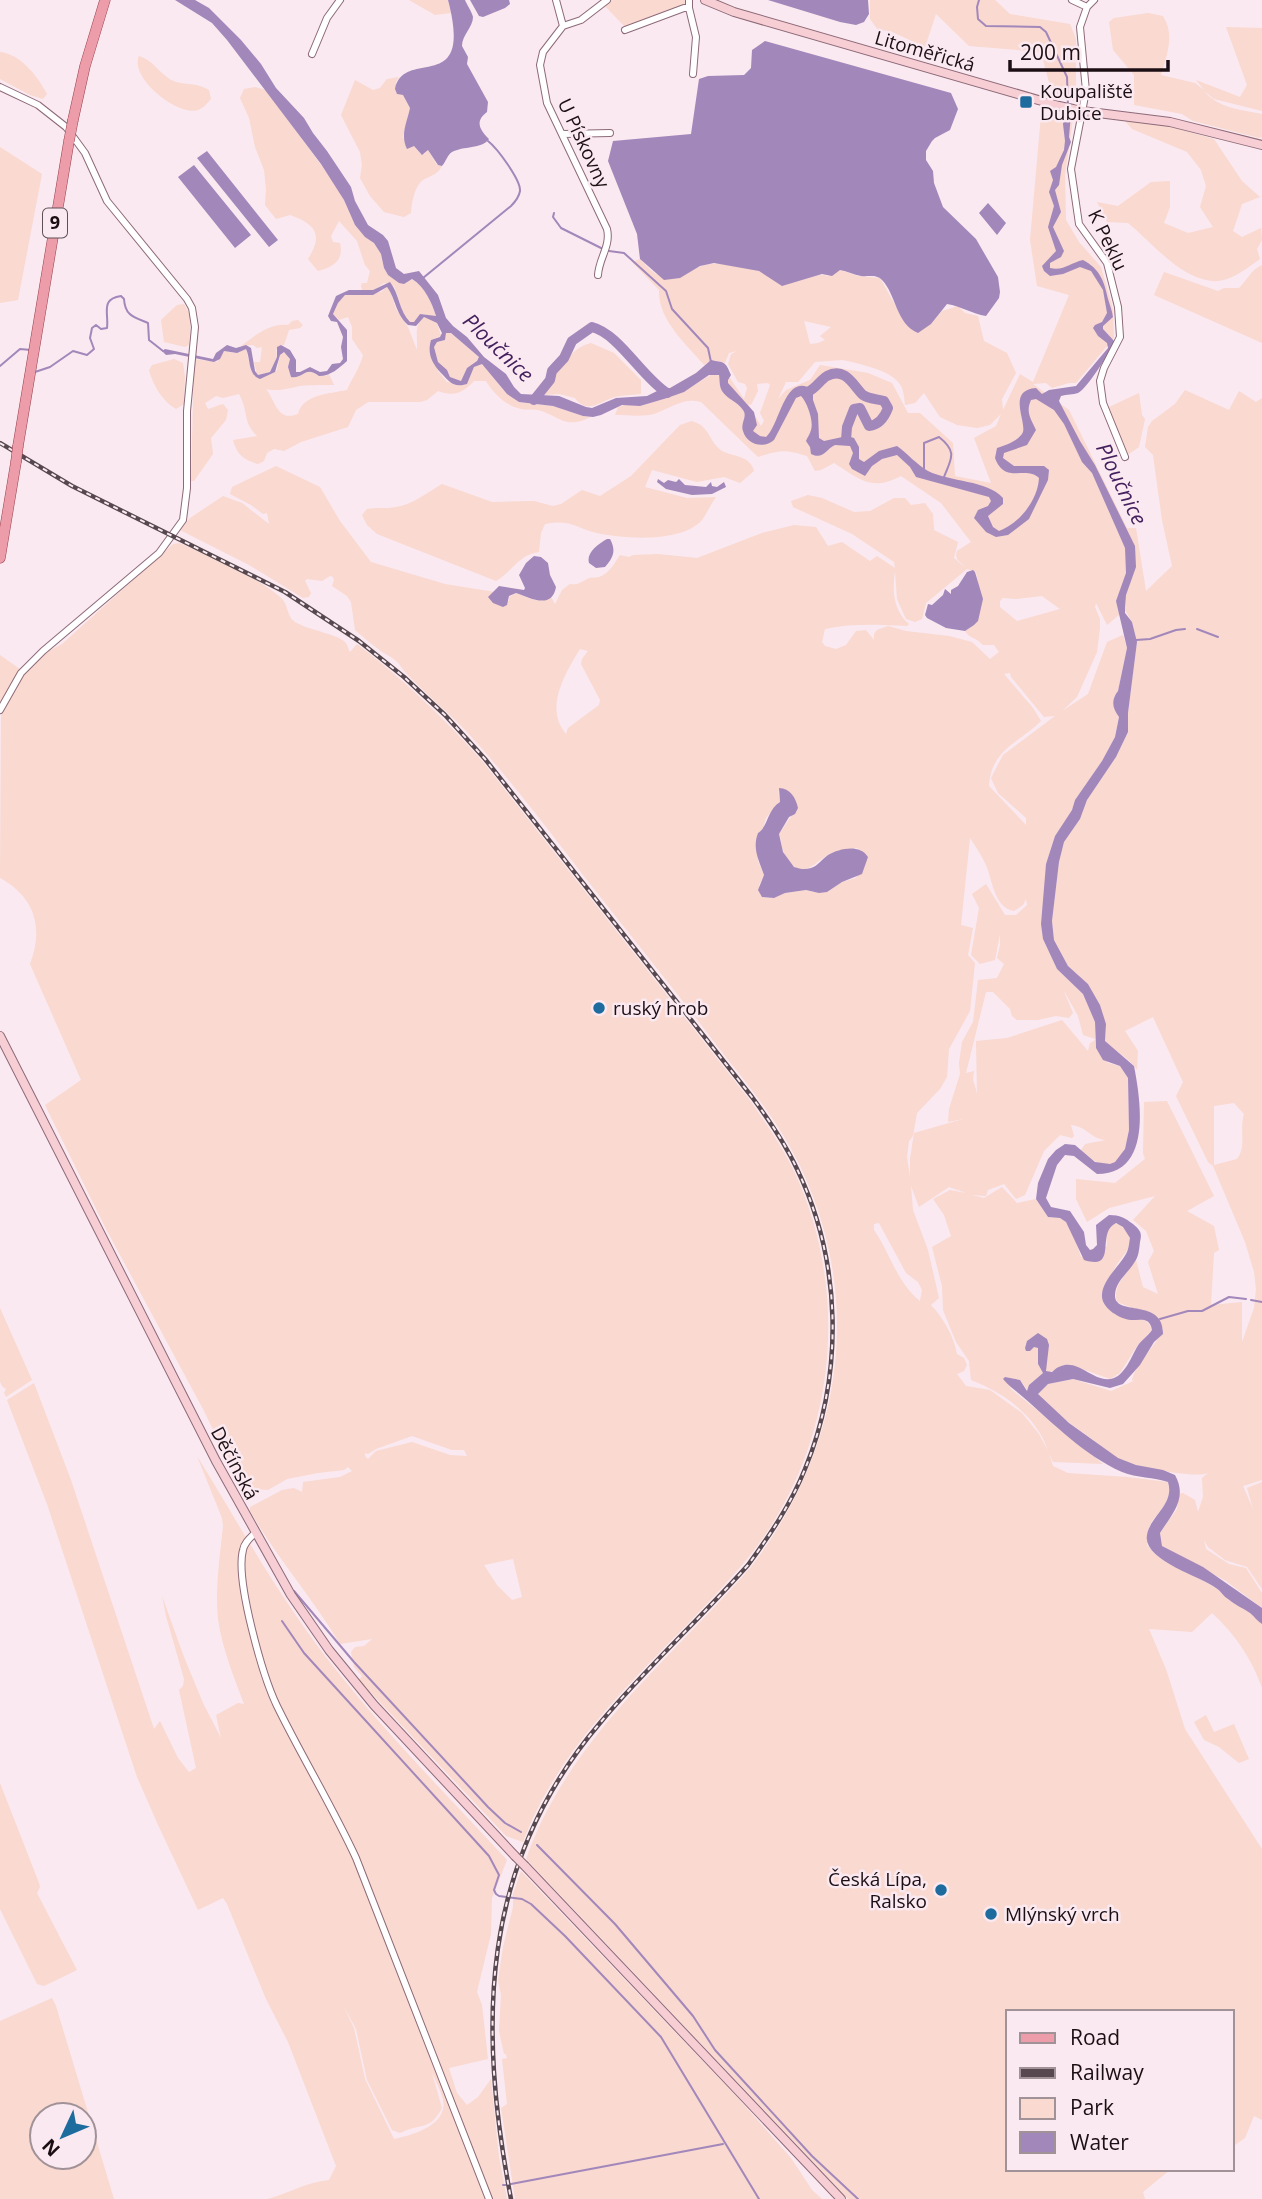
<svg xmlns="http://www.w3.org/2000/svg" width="1262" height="2199" viewBox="0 0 1262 2199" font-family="'Open Sans',sans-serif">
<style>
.green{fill:#f9d9d0;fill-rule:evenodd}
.water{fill:#a287bb;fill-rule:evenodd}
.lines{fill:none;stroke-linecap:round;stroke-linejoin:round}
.stream{stroke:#a287bb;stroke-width:2}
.river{stroke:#a287bb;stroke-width:10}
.street-casing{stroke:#8d6a79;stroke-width:8}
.secondary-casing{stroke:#8d6a79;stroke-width:10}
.primary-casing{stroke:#9b404f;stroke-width:11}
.street{stroke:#fff;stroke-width:6}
.secondary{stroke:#f6ced4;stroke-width:8}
.primary{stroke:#ec9da9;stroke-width:10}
.rail-casing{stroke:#56484e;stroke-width:4.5}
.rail{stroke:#fae9f0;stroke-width:2;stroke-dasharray:5;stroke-linecap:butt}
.secondary-bridge-casing{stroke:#8d6a79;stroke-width:10;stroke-linecap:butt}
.primary-bridge-casing{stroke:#9b404f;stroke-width:11;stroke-linecap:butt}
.secondary-bridge{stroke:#f6ced4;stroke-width:8}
.primary-bridge{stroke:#ec9da9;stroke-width:10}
.poi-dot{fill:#1e6b9e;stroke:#fae9f0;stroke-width:2.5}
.labels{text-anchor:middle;stroke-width:5;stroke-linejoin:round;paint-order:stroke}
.shield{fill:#fae9f0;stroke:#5f5056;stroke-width:2}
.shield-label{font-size:18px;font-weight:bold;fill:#1c0f14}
.street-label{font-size:19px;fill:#1c0f14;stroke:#fae9f0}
.poi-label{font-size:19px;fill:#1c0f14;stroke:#fae9f0;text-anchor:start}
.water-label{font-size:21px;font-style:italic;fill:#44205e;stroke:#fae9f0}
</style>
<rect width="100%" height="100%" fill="#fae9f0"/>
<path class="green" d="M 409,0 L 448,0 L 451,13 L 435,15 Z
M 613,0 L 686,0 L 685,5 L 625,27 L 605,6 Z
M 870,0 L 995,0 L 1010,14 L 1070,24 L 1076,39 L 1076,102 L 1052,94 L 1041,52 L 969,46 L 936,14 L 925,47 L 890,31 L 878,30 L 870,19 Z
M 1148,13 L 1163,16 C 1175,35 1167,54 1161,75 L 1195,83 L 1204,90 L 1196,80 L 1240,97 L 1247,85 L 1226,27 L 1262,28 L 1262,111 L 1214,99 L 1204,91 C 1218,108 1241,110 1262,114 L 1262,137 L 1259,138 L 1193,121 L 1182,114 L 1134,105 L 1134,75 L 1113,50 L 1109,22 L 1114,18 Z
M 0,52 C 21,54 38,77 47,94 L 43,99 L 30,95 L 0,79 Z
M 139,56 C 153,60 159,73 171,80 C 184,86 193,81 209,90 L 211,99 C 207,103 204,108 198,110 C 178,117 129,78 139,56 Z
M 399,77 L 396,82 L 397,94 L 403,95 L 410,108 L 403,137 L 410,146 L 414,146 L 420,153 L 424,154 L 428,150 L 437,165 L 442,166 C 437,175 432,175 423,180 C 415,185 411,204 411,213 L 404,217 L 384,212 L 370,196 L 360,178 L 362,165 L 360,152 L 341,115 L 355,80 L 373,90 L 380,88 L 387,79 Z
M 255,87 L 266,90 L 335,184 L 344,200 L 355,225 L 374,243 L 381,254 L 384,268 L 388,275 C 396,277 409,277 416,282 C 426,288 433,306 436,317 L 420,314 L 414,322 L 410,322 L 403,313 L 394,286 L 384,283 L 374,290 L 362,290 L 361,286 L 362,283 L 367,283 L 370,271 L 365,265 L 357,241 L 339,221 L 331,236 L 333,242 L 340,243 C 344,261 333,267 318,271 L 308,259 C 324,234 315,224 290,215 L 276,219 L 265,205 L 266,190 L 264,170 L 255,147 L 249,118 L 240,98 L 244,89 Z
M 1041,115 L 1073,119 L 1065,175 L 1066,220 L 1079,242 L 1101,267 L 1113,309 L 1114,338 L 1076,383 L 1069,383 L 1052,388 L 1046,383 L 1033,384 L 1069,410 L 1127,528 L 1136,528 L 1146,591 L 1172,566 L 1162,520 L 1153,455 L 1145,447 L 1148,427 L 1152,421 L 1175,404 L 1185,390 L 1229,410 L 1239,391 L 1256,402 L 1262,398 L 1262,1480 L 1243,1486 L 1253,1509 L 1247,1488 L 1262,1482 L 1262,1589 L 1247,1567 L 1225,1560 L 1208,1547 L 1204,1540 L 1206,1549 L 1229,1564 L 1246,1568 L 1262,1593 L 1262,1608 L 1226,1581 L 1162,1546 L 1160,1533 L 1177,1509 L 1179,1494 L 1183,1493 L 1195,1500 L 1198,1512 L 1203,1497 L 1202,1478 L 1208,1473 C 1193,1479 1134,1466 1118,1459 C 1108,1453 1100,1446 1092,1439 C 1076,1427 1049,1410 1038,1394 L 1048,1384 L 1073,1379 L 1111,1391 L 1136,1380 L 1132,1381 C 1135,1362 1159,1344 1163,1328 L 1130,1307 L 1117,1302 C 1112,1285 1127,1274 1136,1260 L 1143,1287 L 1158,1294 L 1148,1262 L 1154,1251 L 1146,1231 L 1133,1220 L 1155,1196 L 1109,1208 L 1087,1222 L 1076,1199 L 1076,1179 L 1115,1183 L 1145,1159 L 1143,1153 L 1144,1102 L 1167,1101 L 1214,1196 L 1187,1211 L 1214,1226 L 1219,1250 L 1214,1253 L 1211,1305 L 1242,1302 L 1242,1342 L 1254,1308 L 1256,1289 L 1254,1272 L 1245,1242 L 1213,1166 L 1208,1162 L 1176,1096 L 1183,1082 L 1153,1017 L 1125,1031 L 1138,1051 L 1137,1070 C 1129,1057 1115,1052 1105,1041 L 1106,1029 L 1100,1005 L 1088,984 L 1068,966 L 1054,940 L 1052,921 L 1059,862 L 1064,842 L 1080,819 L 1087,800 L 1116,757 L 1128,732 L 1128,713 L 1137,642 L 1132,622 L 1125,610 L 1107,625 L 1096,603 L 1095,607 L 1100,619 L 1100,628 L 1097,652 L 1077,697 L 1062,711 L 1088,694 L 1107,642 L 1123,635 L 1127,648 L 1118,691 C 1112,699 1112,708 1119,716 L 1115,737 L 1102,761 L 1075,800 L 1072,810 L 1055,836 L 1046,864 L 1043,939 L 1057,969 L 1083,994 L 1095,1022 L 1095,1039 L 1083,1035 L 1078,1016 L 1063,989 L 1073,1013 L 1069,1018 L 1056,1016 L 1038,1020 L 1017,1020 L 1012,1016 L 1010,1009 L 993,992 L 986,992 L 966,1073 L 974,1071 L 973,1080 L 977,1093 L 976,1041 L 1007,1038 L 1062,1020 L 1088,1051 L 1090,1043 L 1095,1040 L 1096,1048 L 1108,1063 L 1120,1066 L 1128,1078 L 1129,1130 L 1125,1149 L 1115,1163 C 1101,1168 1092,1160 1081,1150 L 1085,1144 L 1106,1140 C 1090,1139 1087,1126 1071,1125 L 1074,1136 L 1072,1138 L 1060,1135 L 1044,1151 L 1025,1195 L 1016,1199 L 1004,1184 L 988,1190 L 986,1196 L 972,1195 L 984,1198 L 1002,1187 L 1017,1203 L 1036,1199 L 1048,1217 C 1052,1218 1055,1217 1059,1218 C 1072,1221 1077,1246 1081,1257 L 1107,1246 L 1106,1233 L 1112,1223 L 1118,1224 C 1147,1243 1116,1257 1112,1275 C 1109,1283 1114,1304 1114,1314 C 1129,1320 1148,1314 1152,1330 L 1137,1346 L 1120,1373 L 1110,1379 L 1074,1366 L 1048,1372 L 1045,1369 L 1047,1355 L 1038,1333 L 1031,1349 L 1034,1346 L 1038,1348 L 1038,1364 L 1043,1373 L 1030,1384 L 1028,1391 L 1020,1380 L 1005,1377 L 1011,1389 L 1103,1464 L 1053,1462 L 1049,1453 L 1053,1466 L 1068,1473 L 1127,1477 L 1168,1482 C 1174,1504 1155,1512 1149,1528 C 1147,1533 1148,1540 1147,1545 L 1155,1554 L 1218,1589 L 1227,1598 L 1248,1611 L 1262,1624 L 1262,1688 C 1252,1659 1235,1634 1212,1613 L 1192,1632 L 1149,1629 L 1166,1669 L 1185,1729 L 1262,1849 L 1262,2120 L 1254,2116 L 1245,2138 L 1232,2147 L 1232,2012 L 1008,2012 L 1008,2169 L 1171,2169 L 1143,2192 L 1145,2199 L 848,2199 L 526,1859 C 568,1739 670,1660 751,1567 C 841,1450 865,1304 801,1168 C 780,1123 748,1085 718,1047 C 685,1003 651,961 617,918 C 567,856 521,791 468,733 C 448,712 426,694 407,674 C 403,670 400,664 396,661 C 392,657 387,655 382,652 C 373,645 364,638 355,630 L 351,602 L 347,596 L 332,586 L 334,580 L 333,577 L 330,576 L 322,581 L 307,579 L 305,581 L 311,593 L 309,597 L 303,598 L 249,565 L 180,530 L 190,518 L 223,496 L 242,503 L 269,524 L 267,513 L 263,514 L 251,505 L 230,494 L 232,487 L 276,466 L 320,487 L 340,521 L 371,562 L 445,584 L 495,592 L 492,595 L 509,601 L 509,597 L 516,593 C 527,597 540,605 551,597 L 555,604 L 562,590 L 570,584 C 578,585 580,583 587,579 C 595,576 590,579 599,577 C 609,574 614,564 620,555 L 629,557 L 633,555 L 658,554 L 697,558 L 762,533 L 794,525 L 816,527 L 828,546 L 842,542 L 870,561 L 877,556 L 895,568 L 894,562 L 852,534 L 793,507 L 791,501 L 808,495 L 822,498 L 854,512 L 870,511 L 894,498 L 905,498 L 911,505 L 925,503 L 933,514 L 934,530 L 958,542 L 954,558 L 965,567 C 960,561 954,560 957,551 L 971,542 L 941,503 L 901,476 C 871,492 860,479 834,463 L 821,470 L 815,471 L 807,456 C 785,449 780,450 758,457 L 701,402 C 683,397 671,408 654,414 C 643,417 627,415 615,415 L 618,407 L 629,404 L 640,406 L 683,392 L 712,374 L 730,378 L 744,399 L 747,388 L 745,384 L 738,382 L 728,364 L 731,354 L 737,351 L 729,353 L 725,363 C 717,360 711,360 704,365 C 686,344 658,320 659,290 L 632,262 L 640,259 C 646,265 653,274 661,276 C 681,282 692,265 712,264 C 723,263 752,268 761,272 C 776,279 771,281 791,282 C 803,282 816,272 828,276 L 840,270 L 858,276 L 880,278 L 907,326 L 931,324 L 942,311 L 958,306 L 965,313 L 978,316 L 984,341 L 1007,353 L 1016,373 L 1002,399 L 1003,410 L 1020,374 L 1033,382 L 1069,295 L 1037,286 L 1030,240 ZM 804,321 L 831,327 L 820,336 L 825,340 L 818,343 L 810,344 ZM 842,360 C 857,363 890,370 899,383 C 904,389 904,397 905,405 L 915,403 L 924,393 L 940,417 L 957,425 L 977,428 L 990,425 L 1001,414 L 996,426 L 974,438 L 991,483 L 955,476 L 953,443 L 920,413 L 908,413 L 892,383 L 868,373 L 820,365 L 810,380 L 786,390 L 778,399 L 786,382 L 798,382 L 815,362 ZM 768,383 L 770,385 L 760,413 L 764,421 L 761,426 L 748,404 L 751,405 L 758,391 L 757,384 ZM 967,569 L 976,572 C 980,593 988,617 965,631 C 969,638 977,638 983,645 L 994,645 L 999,652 L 990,659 L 972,642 L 949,636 L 906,631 L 888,626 L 877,630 L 874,634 L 874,640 L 866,630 L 856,631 L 846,645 L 836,649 L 825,646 L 822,642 L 825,629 C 852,623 880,625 907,626 L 909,624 C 893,610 892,590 895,571 L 897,599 L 906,619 L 915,622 L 922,619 L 926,603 ZM 1042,596 L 1060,609 L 1017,621 L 1000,607 L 1000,601 L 1003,598 L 1016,599 ZM 580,649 L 588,651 L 582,659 L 581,664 L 600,700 L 599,705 L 568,728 L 566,734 C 563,730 559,724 558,719 C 551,696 569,667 580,649 ZM 1010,673 L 1011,677 L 1044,717 L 1055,716 L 1003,755 L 991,778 L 998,793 L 1026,818 L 1026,825 L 989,786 C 991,749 1019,743 1041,721 L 1033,708 L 1004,674 ZM 778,790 L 792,815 L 779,834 C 782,841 781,848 785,855 C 802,884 813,862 830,854 C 837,850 848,849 857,848 L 868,857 L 856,878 L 842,882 L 827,892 L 813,892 L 806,890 L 785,893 L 774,898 L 762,897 L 759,885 L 764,875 L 758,861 L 758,833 L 762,831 L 766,818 L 780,802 ZM 970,838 C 975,846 981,854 985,863 C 993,879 993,907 1014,911 L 1023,905 L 1026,899 L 1027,905 L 1016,915 L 1005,915 L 986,884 L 972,894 L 979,908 L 971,955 L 980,964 L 995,960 L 1000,934 L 1000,945 L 997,958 L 1004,964 L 997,978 L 978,980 L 973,1022 L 962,1042 L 959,1063 L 960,1074 L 949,1109 L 948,1122 L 963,1119 L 914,1133 L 910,1159 L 910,1177 L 907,1157 L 909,1141 L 913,1136 L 917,1113 L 940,1089 L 947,1077 L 949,1049 L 970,1011 L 975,963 L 968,955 L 973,928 L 961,925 ZM 1234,1103 L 1244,1114 C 1239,1130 1247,1146 1237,1159 L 1214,1165 L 1214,1106 ZM 911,1186 L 919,1207 L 949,1187 L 966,1193 L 950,1190 L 933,1199 L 944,1215 L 951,1236 L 932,1247 L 942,1286 L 943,1310 L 956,1342 L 969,1361 L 971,1380 C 1003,1392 1037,1416 1048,1451 L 1039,1434 L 1022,1413 L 990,1390 L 966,1386 L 957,1374 L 964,1371 L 967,1365 L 964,1358 L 957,1354 C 953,1335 944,1319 931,1305 L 939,1298 L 928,1250 L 913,1210 ZM 879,1223 L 906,1273 L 918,1282 L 922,1290 L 920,1301 C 897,1283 890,1253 874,1230 L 874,1224 Z
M 1125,121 L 1169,126 L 1214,139 L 1242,181 L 1260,197 L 1242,204 L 1233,231 L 1242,237 L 1261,228 L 1262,240 L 1257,249 L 1260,259 C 1247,268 1229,283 1212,281 C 1178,277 1153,243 1128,223 L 1107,222 L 1097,202 L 1118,206 L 1151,182 L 1170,181 L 1170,207 L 1164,223 L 1188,233 L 1213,227 L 1200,207 L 1206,186 L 1201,170 L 1187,152 L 1132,129 Z
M 0,147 L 42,174 L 18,300 L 0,303 Z
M 1262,265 L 1262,343 L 1154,295 L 1164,272 L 1218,291 L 1224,288 L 1239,288 C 1247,280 1251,270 1262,265 Z
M 387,287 L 390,290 L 396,309 L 408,327 L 417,350 C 418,338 413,326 424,317 L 437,323 L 441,336 L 431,340 L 438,371 L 447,382 L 467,384 L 474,367 L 482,363 L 504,391 L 519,402 L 553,406 L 583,416 L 591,417 C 563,430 561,416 538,410 C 532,409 526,410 521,409 C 506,406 493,393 486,381 L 474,381 C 463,393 453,397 438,391 L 427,400 L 420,402 L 368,402 L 356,410 L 348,427 L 301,442 L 284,451 L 274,449 L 267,453 L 264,461 L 258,464 C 244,460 237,455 233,440 L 257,436 C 242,421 249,412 239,394 L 223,398 L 216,396 L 205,403 L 208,409 L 223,404 L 228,410 L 226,420 L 211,438 L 213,454 L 194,481 L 191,481 L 194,359 L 217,362 L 224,351 L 234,353 L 246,349 L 251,371 L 259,379 L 277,370 L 280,355 L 284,352 L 290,359 L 288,367 L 291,377 L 307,371 L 326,376 L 329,374 L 334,385 C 327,385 304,385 300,386 C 291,388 276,392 266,389 C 276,402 277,422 298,414 C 303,394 329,394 347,390 C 352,378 360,368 363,355 L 352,339 L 352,327 L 348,317 L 339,320 L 333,314 L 338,303 L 345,295 L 381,292 Z
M 184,304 L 191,317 L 189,345 L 185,347 L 164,342 L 161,320 L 177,305 Z
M 298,320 L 303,325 L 300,328 L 289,330 L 284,345 L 281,345 L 276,350 L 277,357 L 270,372 L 257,375 L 254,362 L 260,362 L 262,347 L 257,348 L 253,345 L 241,346 C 255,336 269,323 288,325 L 292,321 Z
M 446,333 L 451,333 L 479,357 L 475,363 L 467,368 L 461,381 L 450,377 L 449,374 L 438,362 L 434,347 L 437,342 L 445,340 Z
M 591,343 L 614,353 L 641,380 L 641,394 C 632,395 620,395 612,398 C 598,403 587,414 575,398 L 559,394 L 545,395 L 545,391 C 557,373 569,348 591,343 Z
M 174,359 L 183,363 L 185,377 L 184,404 L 176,409 C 162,401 153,385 149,370 L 152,365 Z
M 1139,393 L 1142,415 L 1145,419 L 1139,447 L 1129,454 L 1126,453 L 1109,407 Z
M 692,421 C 696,423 700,424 702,426 C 711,434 712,446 724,452 C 736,457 750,456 754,471 L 740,483 L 724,477 L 697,482 L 652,470 L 645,487 L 687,498 L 716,497 C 711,504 707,513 702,520 C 682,543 624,539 597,533 C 575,528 572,519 545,524 L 541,533 L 539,552 C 519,554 512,572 496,581 L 377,534 L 367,525 L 362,515 L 367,509 C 377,507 386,509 396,507 C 412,505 428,492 442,484 L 492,502 L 534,501 L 553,506 L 561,504 L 582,490 L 600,496 L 631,476 L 680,425 Z
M 179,543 C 211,556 252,574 279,596 C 289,603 286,616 295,622 C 308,630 337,634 345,642 C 348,645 348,649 350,652 L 357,644 C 403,679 444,718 483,762 L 749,1099 C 765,1122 782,1146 794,1171 C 854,1299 834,1458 742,1565 C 666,1654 565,1729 523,1842 L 506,1836 L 359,1680 L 362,1676 L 354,1667 L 351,1652 L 355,1647 L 364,1646 L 372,1639 L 340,1644 C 312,1597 277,1558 250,1511 L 250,1507 L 282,1490 L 294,1488 L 302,1492 L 303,1482 L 340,1477 L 352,1471 L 348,1467 L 344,1470 L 318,1473 L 287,1479 L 268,1490 L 255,1489 L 245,1483 L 229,1462 L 203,1409 L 105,1227 L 45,1105 L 81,1080 L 30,964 C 44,928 35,897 0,878 L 1,714 L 24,674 L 49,651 L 62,644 L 173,544 ZM 412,1436 L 452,1450 L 464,1450 L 467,1456 L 450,1455 L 412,1442 L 376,1451 L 368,1459 L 365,1456 L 365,1453 L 368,1454 L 376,1449 ZM 513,1559 L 522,1597 L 512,1600 L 497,1585 L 484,1565 Z
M 0,655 L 20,669 L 0,702 Z
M 0,1308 L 32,1380 L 6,1397 L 4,1393 L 6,1389 L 2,1386 L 0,1382 Z
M 34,1383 L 71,1480 L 154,1729 L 160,1721 L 178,1758 L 189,1772 L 196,1768 L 179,1690 L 183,1686 L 184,1679 L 166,1616 L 162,1596 L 184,1657 L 203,1703 L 221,1738 L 216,1715 L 238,1703 L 244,1704 C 234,1677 222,1648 218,1619 C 215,1588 220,1556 223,1526 L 222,1518 L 197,1456 C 240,1526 281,1601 333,1666 C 386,1734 448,1796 507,1860 L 492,1898 L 491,1934 L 477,1992 L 482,2005 L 488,2059 L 449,2068 L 457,2093 L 467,2105 L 478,2097 L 491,2079 L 499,2157 L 507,2199 L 268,2199 C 289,2193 307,2182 329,2180 L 336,2166 L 288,2042 L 266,1999 L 227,1904 L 223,1898 L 198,1910 L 159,1827 L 137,1777 L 47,1504 L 7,1400 ZM 343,2005 L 356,2029 L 367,2080 L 392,2130 L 400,2133 C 422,2122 429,2132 442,2108 L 432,2073 C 436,2081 441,2091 443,2100 C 448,2125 413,2135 394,2139 L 365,2079 L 354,2028 Z
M 1206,1715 L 1214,1732 L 1234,1724 L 1249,1759 L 1239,1763 L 1219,1747 L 1204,1740 L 1194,1722 Z
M 0,1783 L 39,1883 L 40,1887 L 37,1893 L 77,1970 L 44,1986 L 37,1984 L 0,1909 Z
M 521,1871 L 737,2097 L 791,2158 L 812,2190 L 822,2199 L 515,2199 L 501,2108 L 507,2104 L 502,2059 L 507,2058 L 506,2054 L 504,2054 L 499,2031 L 501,1995 L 498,1981 L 503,1947 L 513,1907 L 513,1894 Z
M 52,1998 L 56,2006 L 114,2199 L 0,2199 L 0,2021 ZM 42,2115 L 84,2115 L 84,2157 L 42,2157 Z"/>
<path class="water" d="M 175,0 L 195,0 L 209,8 L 241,40 L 261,64 L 276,88 L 304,118 L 313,133 L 327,151 L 351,187 L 355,201 L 368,225 L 383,235 L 388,241 L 396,268 L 404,274 L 419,271 L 438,295 L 446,318 L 453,326 L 467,337 L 484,357 L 506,374 L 514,387 L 521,394 L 559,396 L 586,407 L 592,408 L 616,398 L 647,396 L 661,389 L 670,388 L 696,373 L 711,360 C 724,363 725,360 731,375 L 728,380 L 728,383 L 754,412 L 757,425 L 753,431 L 760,436 L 766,437 C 780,425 785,370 813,390 L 813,400 L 818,414 L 819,438 L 824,441 L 847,436 L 854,438 L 859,447 L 859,459 L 864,462 L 879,451 L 897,446 C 908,454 916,464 928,471 C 950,482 987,480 1003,498 L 1003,504 L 988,516 L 993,527 L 999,531 C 1019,524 1038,500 1039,478 C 1026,465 1005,485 995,458 L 997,448 C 1005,445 1016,442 1022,434 C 1029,425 1005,390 1036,388 L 1042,394 L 1049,390 L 1076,386 L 1108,348 L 1107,343 L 1098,336 L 1093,328 L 1095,325 L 1102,322 L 1107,313 L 1103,290 L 1091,271 L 1080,267 L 1063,274 L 1050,276 L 1044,271 L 1042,266 L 1056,251 L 1048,227 L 1054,206 L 1049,192 L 1053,180 L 1050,171 L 1056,167 L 1064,150 L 1065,141 L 1063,124 L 1065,111 L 1071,113 L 1069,137 L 1071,142 L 1062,165 L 1059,185 L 1055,190 L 1061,212 L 1053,227 L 1064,251 L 1061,257 L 1050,263 L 1050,268 C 1064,271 1070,263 1083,260 C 1100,269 1104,281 1108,299 C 1110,306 1112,310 1113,317 L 1103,326 L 1103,329 L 1115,342 C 1110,351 1087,389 1078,393 C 1073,395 1067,394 1061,396 L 1059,401 L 1080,441 L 1095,465 L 1135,546 L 1136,567 L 1126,595 L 1125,607 L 1125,613 L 1132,622 L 1137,642 L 1128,713 L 1128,732 L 1116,757 L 1087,800 L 1080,819 L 1064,842 L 1059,862 L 1052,921 L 1054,940 L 1068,966 L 1088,984 L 1100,1005 L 1106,1024 L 1105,1041 L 1134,1066 C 1141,1102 1152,1174 1097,1174 L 1074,1156 L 1065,1155 L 1057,1165 L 1046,1198 L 1051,1207 L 1070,1211 L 1084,1232 L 1086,1245 L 1090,1250 L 1093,1249 L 1097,1245 L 1096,1225 L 1109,1215 C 1120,1215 1125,1218 1133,1224 C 1141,1231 1142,1233 1140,1242 C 1139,1250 1139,1256 1134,1263 C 1128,1273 1115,1282 1115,1295 C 1114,1317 1164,1297 1163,1334 L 1154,1342 L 1140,1365 L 1123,1384 L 1110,1388 L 1073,1379 L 1048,1384 L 1038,1394 L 1069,1423 L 1118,1458 L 1136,1465 L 1163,1470 L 1175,1475 C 1188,1498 1172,1514 1160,1533 L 1162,1546 L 1203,1567 L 1262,1608 L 1262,1624 C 1257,1621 1255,1617 1250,1613 C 1243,1608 1235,1605 1228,1599 C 1223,1596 1221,1591 1216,1588 C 1200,1576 1142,1560 1147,1535 C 1150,1516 1175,1504 1168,1482 C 1154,1477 1137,1478 1122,1472 C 1084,1455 1054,1424 1023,1397 C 1016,1391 1010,1387 1003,1379 L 1005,1377 L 1020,1380 L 1027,1391 L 1029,1385 L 1043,1373 L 1038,1364 L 1038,1348 L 1034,1347 L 1030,1351 L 1026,1351 L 1025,1348 L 1027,1341 L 1038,1333 L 1047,1339 L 1049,1345 L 1046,1371 L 1052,1372 C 1075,1350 1092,1386 1114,1378 C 1125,1374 1132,1356 1137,1347 C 1141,1340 1148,1336 1152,1330 C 1150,1317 1141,1320 1131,1320 C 1120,1319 1103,1309 1102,1297 C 1101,1281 1119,1267 1126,1254 C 1129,1249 1129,1243 1130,1238 L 1123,1227 L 1116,1223 C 1095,1233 1119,1271 1084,1260 L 1066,1222 L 1060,1218 L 1048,1217 L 1036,1199 L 1038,1183 L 1048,1159 L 1056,1150 L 1065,1144 L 1075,1145 L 1095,1162 L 1110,1164 L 1115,1162 L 1125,1149 L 1129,1130 L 1128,1078 L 1120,1066 L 1103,1060 L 1096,1048 L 1095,1022 L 1083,994 L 1057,969 L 1043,939 L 1041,924 L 1046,864 L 1055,836 L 1072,810 L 1075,800 L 1102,761 L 1115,737 L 1119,717 C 1112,708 1111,700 1118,691 L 1127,648 L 1116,601 L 1126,573 L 1125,548 L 1092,473 L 1082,462 L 1064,424 L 1054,410 L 1036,399 L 1031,400 C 1025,413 1032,420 1036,430 L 1027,445 L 1004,453 L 1003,458 L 1014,466 L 1044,466 L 1049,470 L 1048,480 L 1029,519 L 1008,535 L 996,537 L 986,532 L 974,518 L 978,510 L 988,506 L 991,501 L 989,497 L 916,477 L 910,467 L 897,455 L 882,459 L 872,466 L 865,476 L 852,469 L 849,464 L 853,453 L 850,446 L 835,445 C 825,450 823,460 811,454 L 810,447 L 806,441 C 807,438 810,434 811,430 C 814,421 807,402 801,396 L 796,398 L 774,440 C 764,449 747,445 743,431 C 740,423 748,417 743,410 C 738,402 727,399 722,391 C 719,386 720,380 719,375 L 709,375 L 684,392 L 667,398 L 640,406 L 622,405 L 601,415 L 593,417 L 583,416 L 553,406 L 519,402 L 507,394 L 482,364 L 474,367 L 467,384 C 453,388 450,382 441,373 C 432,363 427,354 431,340 L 440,337 L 442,333 L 437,323 L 424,317 L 416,326 L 408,325 C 395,313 396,299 387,287 L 373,295 L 345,295 L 338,303 L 333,314 L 347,330 L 347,361 C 339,368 331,376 319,376 C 305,365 304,379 291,377 L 288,367 L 290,359 L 284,352 L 280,355 L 275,372 L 260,379 C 247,374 251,359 246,349 L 237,353 L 224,351 L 220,359 L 214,362 L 175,354 L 166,355 L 162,351 L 165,349 L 213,359 L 216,353 L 227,345 L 236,348 L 246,345 L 251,348 L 255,371 L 258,375 L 270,372 L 277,357 L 277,347 L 281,345 L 290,350 L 296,360 L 296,372 L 300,372 L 310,367 L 320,372 L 327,371 L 332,364 L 340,363 L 343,359 L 341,347 L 343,337 L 337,322 L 331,321 L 328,316 L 336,296 L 349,290 L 373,290 L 390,282 C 399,293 399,311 410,322 L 414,322 L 420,314 L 436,316 C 432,303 425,287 412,279 L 404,284 L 399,283 L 388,275 L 384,268 L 381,254 L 374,243 L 365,237 L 355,225 L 344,200 L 321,164 L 227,40 L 212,23 ZM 446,333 L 451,333 L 479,357 L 477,361 L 467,368 L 461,381 L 450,377 L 447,370 L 438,362 L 434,347 L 437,342 L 445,340 Z
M 448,0 L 465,0 C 467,5 472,12 473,17 C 473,27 462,35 462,46 L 468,57 L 467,64 L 488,102 L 487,112 C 475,121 479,129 489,139 C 482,149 463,146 452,152 C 447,155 446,162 442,166 L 438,165 L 428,150 L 422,155 L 414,146 L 407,149 C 400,135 407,122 410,108 L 403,95 L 397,94 L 395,89 C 404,46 474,98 448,0 Z
M 470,0 L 509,0 L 510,4 L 505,8 L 483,17 L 479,16 Z
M 768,0 L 868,0 L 869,14 L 864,22 L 856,25 L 840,22 Z
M 765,41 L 951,93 L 958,109 L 950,130 L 935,138 L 932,141 L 926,151 L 926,160 L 933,171 L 934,183 L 943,207 L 976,239 L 998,277 L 1000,292 L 999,298 L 986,316 C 972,314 961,306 947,304 L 931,324 L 918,333 C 896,324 896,294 882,280 C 876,274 868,277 861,276 C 854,275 847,271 840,270 L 832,276 L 822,274 L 782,286 L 759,271 L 714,263 L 700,266 L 680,278 L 664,280 L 640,259 L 637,234 L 608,161 L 613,141 L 691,134 L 699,79 L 708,76 L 744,75 L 751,68 L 752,50 Z
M 207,151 L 278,240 L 269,247 L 197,158 Z
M 194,165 L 251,235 L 235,248 L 178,177 Z
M 988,203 L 1006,223 L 997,235 L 979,213 Z
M 658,479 L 664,483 L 668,480 L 676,482 L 679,479 L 685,485 L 706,487 L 711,482 L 712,486 L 717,487 L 724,482 L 726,487 L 712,494 L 692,495 L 666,489 L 657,482 Z
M 607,539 L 610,539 C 616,550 614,557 605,567 L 596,568 L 589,563 C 586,553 598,544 607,539 Z
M 534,556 L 541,557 L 548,563 L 550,575 L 556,587 C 552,610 530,598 516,593 L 509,596 L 507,605 L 503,607 L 493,603 L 488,597 L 499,586 L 524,590 L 525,588 L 519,575 L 526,563 Z
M 973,570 L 975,572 L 983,599 L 978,621 L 974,625 L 965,631 L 946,628 L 927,618 L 925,615 L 928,604 L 932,605 L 943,595 L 945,589 L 951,594 L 951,590 L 958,586 L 967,572 Z
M 779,788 C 790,788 796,798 798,808 L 795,814 L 789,817 L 779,834 L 783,852 L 794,867 C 800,869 805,870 811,868 C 818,866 822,859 828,855 C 840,848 860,844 868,857 L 862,874 L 842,882 L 827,892 L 819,893 L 806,890 L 785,893 L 774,898 L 762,897 L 758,890 L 764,875 C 759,860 752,849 758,833 C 768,827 767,810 780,802 Z"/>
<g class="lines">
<path class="stream" d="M 979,0 L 977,7 L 978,19 L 986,26 L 1040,27 L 1046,32 L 1067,77 L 1068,106
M 554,213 L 553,217 L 561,228 L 603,249
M 609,251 L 624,253 L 666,291 L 672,309 L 708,348 L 711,362
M 423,278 L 511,206 C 515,202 519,197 520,191 C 521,180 497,148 488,141
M 0,366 L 20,349 L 31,350
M 35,372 L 50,367 L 73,351 L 87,355 L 94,349 L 90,338 L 92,328 L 96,325 L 101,329 L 107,328 C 109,313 100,299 121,296 L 124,299 C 125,316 134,317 148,323 L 149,340 L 163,351
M 924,469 L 924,443 L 939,437 C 958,452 951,459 944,477
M 1197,629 L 1218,637
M 1136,640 L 1150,639 L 1176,630 L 1185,629
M 1251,1300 L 1262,1302
M 1160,1319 L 1188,1311 L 1202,1311 L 1229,1297 L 1246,1299
M 294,1591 L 354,1662 L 488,1807 L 505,1823 L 521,1832
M 282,1621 L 304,1653 L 489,1856 L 499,1875 L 494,1890 L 496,1894 L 499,1896 L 522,1899 L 531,1904 L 565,1936 L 661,2037 L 759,2199
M 537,1845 L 615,1924 L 693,2016 L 715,2050 L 812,2156 L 858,2199
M 511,2184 L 723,2144
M 503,2185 L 506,2185"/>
<path class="river" d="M 806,393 C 816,389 820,380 827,376 C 846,366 854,387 863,395 C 868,399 878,399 884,401 L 888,408 C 885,416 879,425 869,426 L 860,408 L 854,409 L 847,427 L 846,440
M 534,400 L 550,380 L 552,371 L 564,358 L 572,341 L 592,327 C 619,334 641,376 667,393"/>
<defs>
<path id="street" d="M 556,0 L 563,26
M 1072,0 L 1087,7
M 1094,0 L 1087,7 L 1080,27 L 1086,91 L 1071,169 L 1079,224 L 1107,263 L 1118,307 L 1120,337 L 1104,368 L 1100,381 L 1103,403 L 1125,457
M 689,8 L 696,37 L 693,74
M 625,30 L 684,8 L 689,8 L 689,0
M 312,54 L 327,18 L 340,0
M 0,87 L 38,105 L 66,127 L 85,153 L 107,201 L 187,299 L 192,308 L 195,327 L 187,411 L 187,488 L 183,520 L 159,553 L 43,651 L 21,673 L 0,710
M 563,134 L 610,133
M 598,275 C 599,258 611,246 607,229 L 547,103 L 540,65 L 543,52 L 563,26 L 581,20 L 607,0
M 255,1533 C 250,1538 244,1543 243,1550 C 235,1580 263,1677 277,1706 C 302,1757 332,1806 356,1858 L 489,2199"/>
<path id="secondary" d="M 705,0 L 734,12 L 1059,106 L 1082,111 L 1170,122 L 1262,145
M 0,1036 L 216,1461 L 291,1595 L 329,1650 L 374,1705 L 515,1856
M 525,1866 L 841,2199"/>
<path id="primary" d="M 73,120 L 85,66 L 105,0
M 18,446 L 69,141
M 0,558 L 16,462"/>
</defs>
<use href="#street" class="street-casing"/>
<use href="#secondary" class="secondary-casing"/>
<use href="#primary" class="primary-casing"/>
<use href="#street" class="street"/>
<use href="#secondary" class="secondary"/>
<use href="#primary" class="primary"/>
<defs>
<path id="rail" d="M 0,443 L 72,486 L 285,592 L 359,641 L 404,677 L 445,715 L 485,759 L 752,1097 C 769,1120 785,1143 797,1169 C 842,1262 844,1374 805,1469 C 791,1504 770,1535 748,1565 C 700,1619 646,1668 600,1723 C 479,1865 478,2026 511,2199"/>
</defs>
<use href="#rail" class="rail-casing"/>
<use href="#rail" class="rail"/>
<defs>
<path id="secondary-bridge" d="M 515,1856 L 525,1866"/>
<path id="primary-bridge" d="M 69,141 L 73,120
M 16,462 L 18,446"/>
</defs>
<use href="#secondary-bridge" class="secondary-bridge-casing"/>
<use href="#primary-bridge" class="primary-bridge-casing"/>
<use href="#secondary-bridge" class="secondary-bridge"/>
<use href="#primary-bridge" class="primary-bridge"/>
</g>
<g class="poi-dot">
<rect x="1019" y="95" width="14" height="14" rx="3.5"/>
<circle cx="599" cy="1008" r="7"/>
<circle cx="941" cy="1890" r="7"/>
<circle cx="991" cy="1914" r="7"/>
</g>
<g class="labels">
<rect class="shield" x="43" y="208.5" width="24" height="29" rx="5"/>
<g class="shield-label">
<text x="55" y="229">9</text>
</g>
<g class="street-label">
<text transform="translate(925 51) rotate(16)" y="7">Litoměřická</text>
<text transform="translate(584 143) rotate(65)" y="7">U Pískovny</text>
<text transform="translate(1108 240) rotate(64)" y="7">K Peklu</text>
<text transform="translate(235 1463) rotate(62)" y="7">Děčínská</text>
</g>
<g class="poi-label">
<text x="1040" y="98">Koupaliště<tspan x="1040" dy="22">Dubice</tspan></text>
<text x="613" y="1015">ruský hrob</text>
<text x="927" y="1886" text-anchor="end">Česká Lípa,<tspan x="927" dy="22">Ralsko</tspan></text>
<text x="1005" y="1921">Mlýnský vrch</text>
</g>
<g class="water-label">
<text transform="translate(498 348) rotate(44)" y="7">Ploučnice</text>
<text transform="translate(1121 484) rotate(64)" y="7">Ploučnice</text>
</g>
</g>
<rect x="1006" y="2010" width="228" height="161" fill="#fae9f0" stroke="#a19298" stroke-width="2"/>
<rect x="1020" y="2033" width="35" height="10" fill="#ec9da9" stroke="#a19298" stroke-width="2"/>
<text x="1070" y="2045" font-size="21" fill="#1c0f14">Road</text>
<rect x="1020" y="2068" width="35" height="10" fill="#56484e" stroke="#a19298" stroke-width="2"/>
<text x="1070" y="2080" font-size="21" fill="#1c0f14">Railway</text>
<rect x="1020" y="2098" width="35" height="21" fill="#f9d9d0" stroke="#a19298" stroke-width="2"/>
<text x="1070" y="2115" font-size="21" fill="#1c0f14">Park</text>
<rect x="1020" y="2132" width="35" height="21" fill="#a287bb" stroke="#a19298" stroke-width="2"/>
<text x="1070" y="2150" font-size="21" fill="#1c0f14">Water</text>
<g transform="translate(63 2136) rotate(226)"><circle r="33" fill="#fae9f0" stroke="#a19298" stroke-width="2"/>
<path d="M0-5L12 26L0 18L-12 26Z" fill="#1e6b9e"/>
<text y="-10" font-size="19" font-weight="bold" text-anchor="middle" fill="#1c0f14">N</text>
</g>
<path d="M1010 60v10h158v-10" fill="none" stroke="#1c0f14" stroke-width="3.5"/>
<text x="1020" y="60" font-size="21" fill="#1c0f14" stroke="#fae9f0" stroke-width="5" paint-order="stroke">200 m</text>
</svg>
